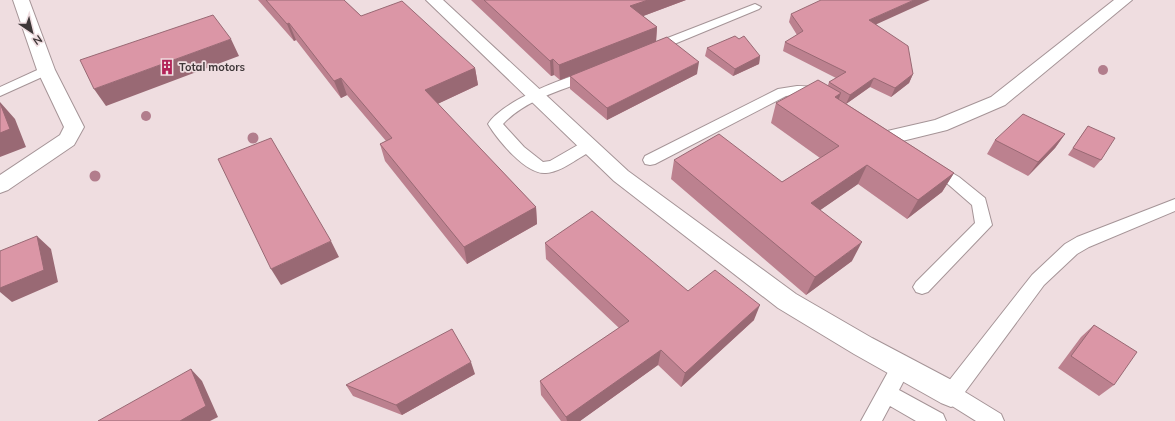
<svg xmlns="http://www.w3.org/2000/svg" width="1175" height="421" viewBox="0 0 1175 421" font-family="Mulish,sans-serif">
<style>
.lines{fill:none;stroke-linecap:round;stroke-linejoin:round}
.lane-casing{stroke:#a59497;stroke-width:2}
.street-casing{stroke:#a59497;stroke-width:2}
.lane{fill:#fff;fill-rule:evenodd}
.street{fill:#fff;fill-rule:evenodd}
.tree{fill:#b27d8c}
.wall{fill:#bc818f}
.shaded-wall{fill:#996974}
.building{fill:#db96a6;stroke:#996974}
.labels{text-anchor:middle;stroke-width:3.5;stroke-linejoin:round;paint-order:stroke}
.poi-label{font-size:11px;font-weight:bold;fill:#3e3738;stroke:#efdde0;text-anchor:start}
</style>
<rect width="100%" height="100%" fill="#efdde0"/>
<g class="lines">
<defs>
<path id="lane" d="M 755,4 L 761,7 L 759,9 L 655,52 L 651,53 L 645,49 L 647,46 Z
M 46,66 L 51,67 L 52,70 L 51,73 L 0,96 L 0,87 Z
M 589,71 L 594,72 L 596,75 L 594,78 C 564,89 525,100 503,124 L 524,147 L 543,162 L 550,161 L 583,142 L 588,141 L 593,142 L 595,146 L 593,150 C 579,157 562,172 546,173 C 526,175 497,139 488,124 C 502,101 563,78 589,71 Z
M 797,86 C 806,86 821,87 827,95 L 825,98 L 820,99 L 802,94 L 786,96 L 655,164 L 650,165 L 645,164 L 643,160 L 645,156 L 778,89 Z
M 932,161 L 959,177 L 985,198 L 992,225 L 928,292 L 922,294 L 916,292 L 913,287 L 916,282 L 975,223 L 972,205 L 949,185 L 927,170 L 924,166 L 927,162 Z
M 1175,199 L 1175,211 L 1089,247 L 1077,254 L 1044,285 L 965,392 L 1001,414 L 1004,421 L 976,421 L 944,401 L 941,394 L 944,387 L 1032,275 L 1065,244 L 1077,237 Z
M 901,358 L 908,361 L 911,367 L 899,390 L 943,414 L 946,421 L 916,421 L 890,406 L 882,421 L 861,421 L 894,361 Z"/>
<path id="street" d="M 13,0 L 29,0 L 55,70 L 84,127 L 74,145 L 8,190 L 0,193 L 0,175 L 60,135 L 64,127 L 37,70 Z
M 426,0 L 443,0 L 628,171 L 796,294 L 872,338 L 961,385 L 965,394 L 961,403 L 951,407 L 941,403 L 854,354 L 778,308 L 614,181 Z
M 1114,0 L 1132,0 L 1005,105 L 947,130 L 890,144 L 883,142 L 880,137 L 883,132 L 935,120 L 991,97 Z"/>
</defs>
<use href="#lane" class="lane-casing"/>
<use href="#street" class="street-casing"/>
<use href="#lane" class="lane"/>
<use href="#street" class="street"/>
</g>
<g class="tree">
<circle cx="1103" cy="70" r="5"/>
<circle cx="146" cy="116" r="5"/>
<circle cx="253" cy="138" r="5.5"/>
<circle cx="95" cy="176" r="5.5"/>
</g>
<path class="wall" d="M 258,0 L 344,0 L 361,16 L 475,68 L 478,85 L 437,104 L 536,207 L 537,224 L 467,264 L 385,161 L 380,144 L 386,141 L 347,95 L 341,98 L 296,40 L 294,41 Z
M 471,0 L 686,0 L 643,16 L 657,27 L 656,41 L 697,74 L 607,120 L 570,89 L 570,76 L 616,58 L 560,80 L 554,75 L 551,76 Z
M 791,14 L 876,24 L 913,74 L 909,83 L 891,97 L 870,87 L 846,104 L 839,99 L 954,173 L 942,192 L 907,219 L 858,184 L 820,210 L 852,261 L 806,295 L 671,179 L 674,160 L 782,182 L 820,158 L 771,123 L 776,103 L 828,85 L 829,82 L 836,78 L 783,51 L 785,42 L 797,35 L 789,22 Z
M 739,39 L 760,56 L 759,64 L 733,76 L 705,56 L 707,48 Z
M 1088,126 L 1101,160 L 1094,168 L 1068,155 Z
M 1065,134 L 1055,148 L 1028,176 L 987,154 L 995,140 Z
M 545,243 L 688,291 L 754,320 L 681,387 L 658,365 L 580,421 L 561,421 L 541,395 L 540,381 L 619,328 L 546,259 Z
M 1094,325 L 1114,385 L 1099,396 L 1058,368 L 1081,337 Z
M 475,374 L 402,415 L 353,396 L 346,385 Z"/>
<path class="shaded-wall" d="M 648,0 L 686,0 L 630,21 L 630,6 Z
M 914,0 L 930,0 L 866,29 L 869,20 Z
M 289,23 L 296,40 L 294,41 L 287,24 Z
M 657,27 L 656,42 L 560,80 L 559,65 Z
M 231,39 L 239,56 L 106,106 L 94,89 Z
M 760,56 L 759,64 L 733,76 L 735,69 Z
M 553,59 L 554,75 L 551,76 L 550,61 Z
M 699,62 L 697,74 L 607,120 L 607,108 Z
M 475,68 L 478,85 L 429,108 L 425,90 Z
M 913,74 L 909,83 L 891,97 L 895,88 Z
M 341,78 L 347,95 L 341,98 L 334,81 Z
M 874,78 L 870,87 L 846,104 L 850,95 Z
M 841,93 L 834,112 L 835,97 Z
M 0,102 L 15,119 L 26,147 L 0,157 Z
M 1065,134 L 1055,148 L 1028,176 L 1038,162 Z
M 867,165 L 858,184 L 803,222 L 811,203 Z
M 954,173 L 942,192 L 907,219 L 918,200 Z
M 536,207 L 537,224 L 467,264 L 464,247 Z
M 37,236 L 51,249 L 58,282 L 12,302 L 0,292 L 0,288 Z
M 331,241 L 339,257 L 281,285 L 271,269 Z
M 862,242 L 852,261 L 806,295 L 815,277 Z
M 760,305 L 754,320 L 681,387 L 685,373 Z
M 661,350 L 658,365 L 580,421 L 567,421 L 566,417 Z
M 471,362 L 475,374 L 402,415 L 396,405 Z
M 191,369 L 202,381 L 218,417 L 210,421 L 180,421 Z"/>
<path class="building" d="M 266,0 L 344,0 L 361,16 L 402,1 L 475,68 L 425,90 L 536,207 L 464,247 L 380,144 L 392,138 L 341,78 L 334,81 L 289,23 L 287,24 Z
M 484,0 L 648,0 L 630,6 L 657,27 L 559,65 L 553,59 L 550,61 Z
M 821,0 L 914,0 L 869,20 L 908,46 L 913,74 L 895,88 L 874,78 L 850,95 L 829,82 L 846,72 L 785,42 L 803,31 L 791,14 Z
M 213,15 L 231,39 L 94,89 L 80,60 Z
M 735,36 L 739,39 L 744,36 L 760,56 L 735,69 L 707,48 Z
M 667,37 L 699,62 L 607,108 L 570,76 Z
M 818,80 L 841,93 L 835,97 L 954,173 L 918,200 L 867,165 L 811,203 L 862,242 L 815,277 L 674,160 L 719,134 L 782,182 L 839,146 L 776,103 Z
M 0,103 L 10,129 L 0,133 Z
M 1023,114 L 1065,134 L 1038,162 L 995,140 Z
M 1088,126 L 1115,138 L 1101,160 L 1073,148 Z
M 271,138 L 331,241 L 271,269 L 218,159 Z
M 592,211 L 688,291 L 715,270 L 760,305 L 685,373 L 661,350 L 566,417 L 540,381 L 629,321 L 545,243 Z
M 37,236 L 44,270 L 0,288 L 0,251 Z
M 1094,325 L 1137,352 L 1114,385 L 1071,356 Z
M 452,329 L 471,362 L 396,405 L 346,385 Z
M 191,369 L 206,406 L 180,421 L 98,421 Z"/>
<defs>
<symbol id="building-bare" viewBox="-9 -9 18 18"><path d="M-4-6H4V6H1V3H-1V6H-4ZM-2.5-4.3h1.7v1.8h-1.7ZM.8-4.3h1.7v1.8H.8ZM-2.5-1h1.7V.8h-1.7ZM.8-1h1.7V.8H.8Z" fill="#b22358" stroke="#efdde0" stroke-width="2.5" paint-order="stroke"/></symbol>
</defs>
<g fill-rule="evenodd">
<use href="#building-bare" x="156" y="56" width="22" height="22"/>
</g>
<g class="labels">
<g class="poi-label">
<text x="179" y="71">Total motors</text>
</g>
</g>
<g transform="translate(32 32) rotate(145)" stroke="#efdde0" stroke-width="3" paint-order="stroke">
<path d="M0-3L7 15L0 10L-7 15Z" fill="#3e3738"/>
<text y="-6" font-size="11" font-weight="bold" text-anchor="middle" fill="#3e3738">N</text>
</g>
</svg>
